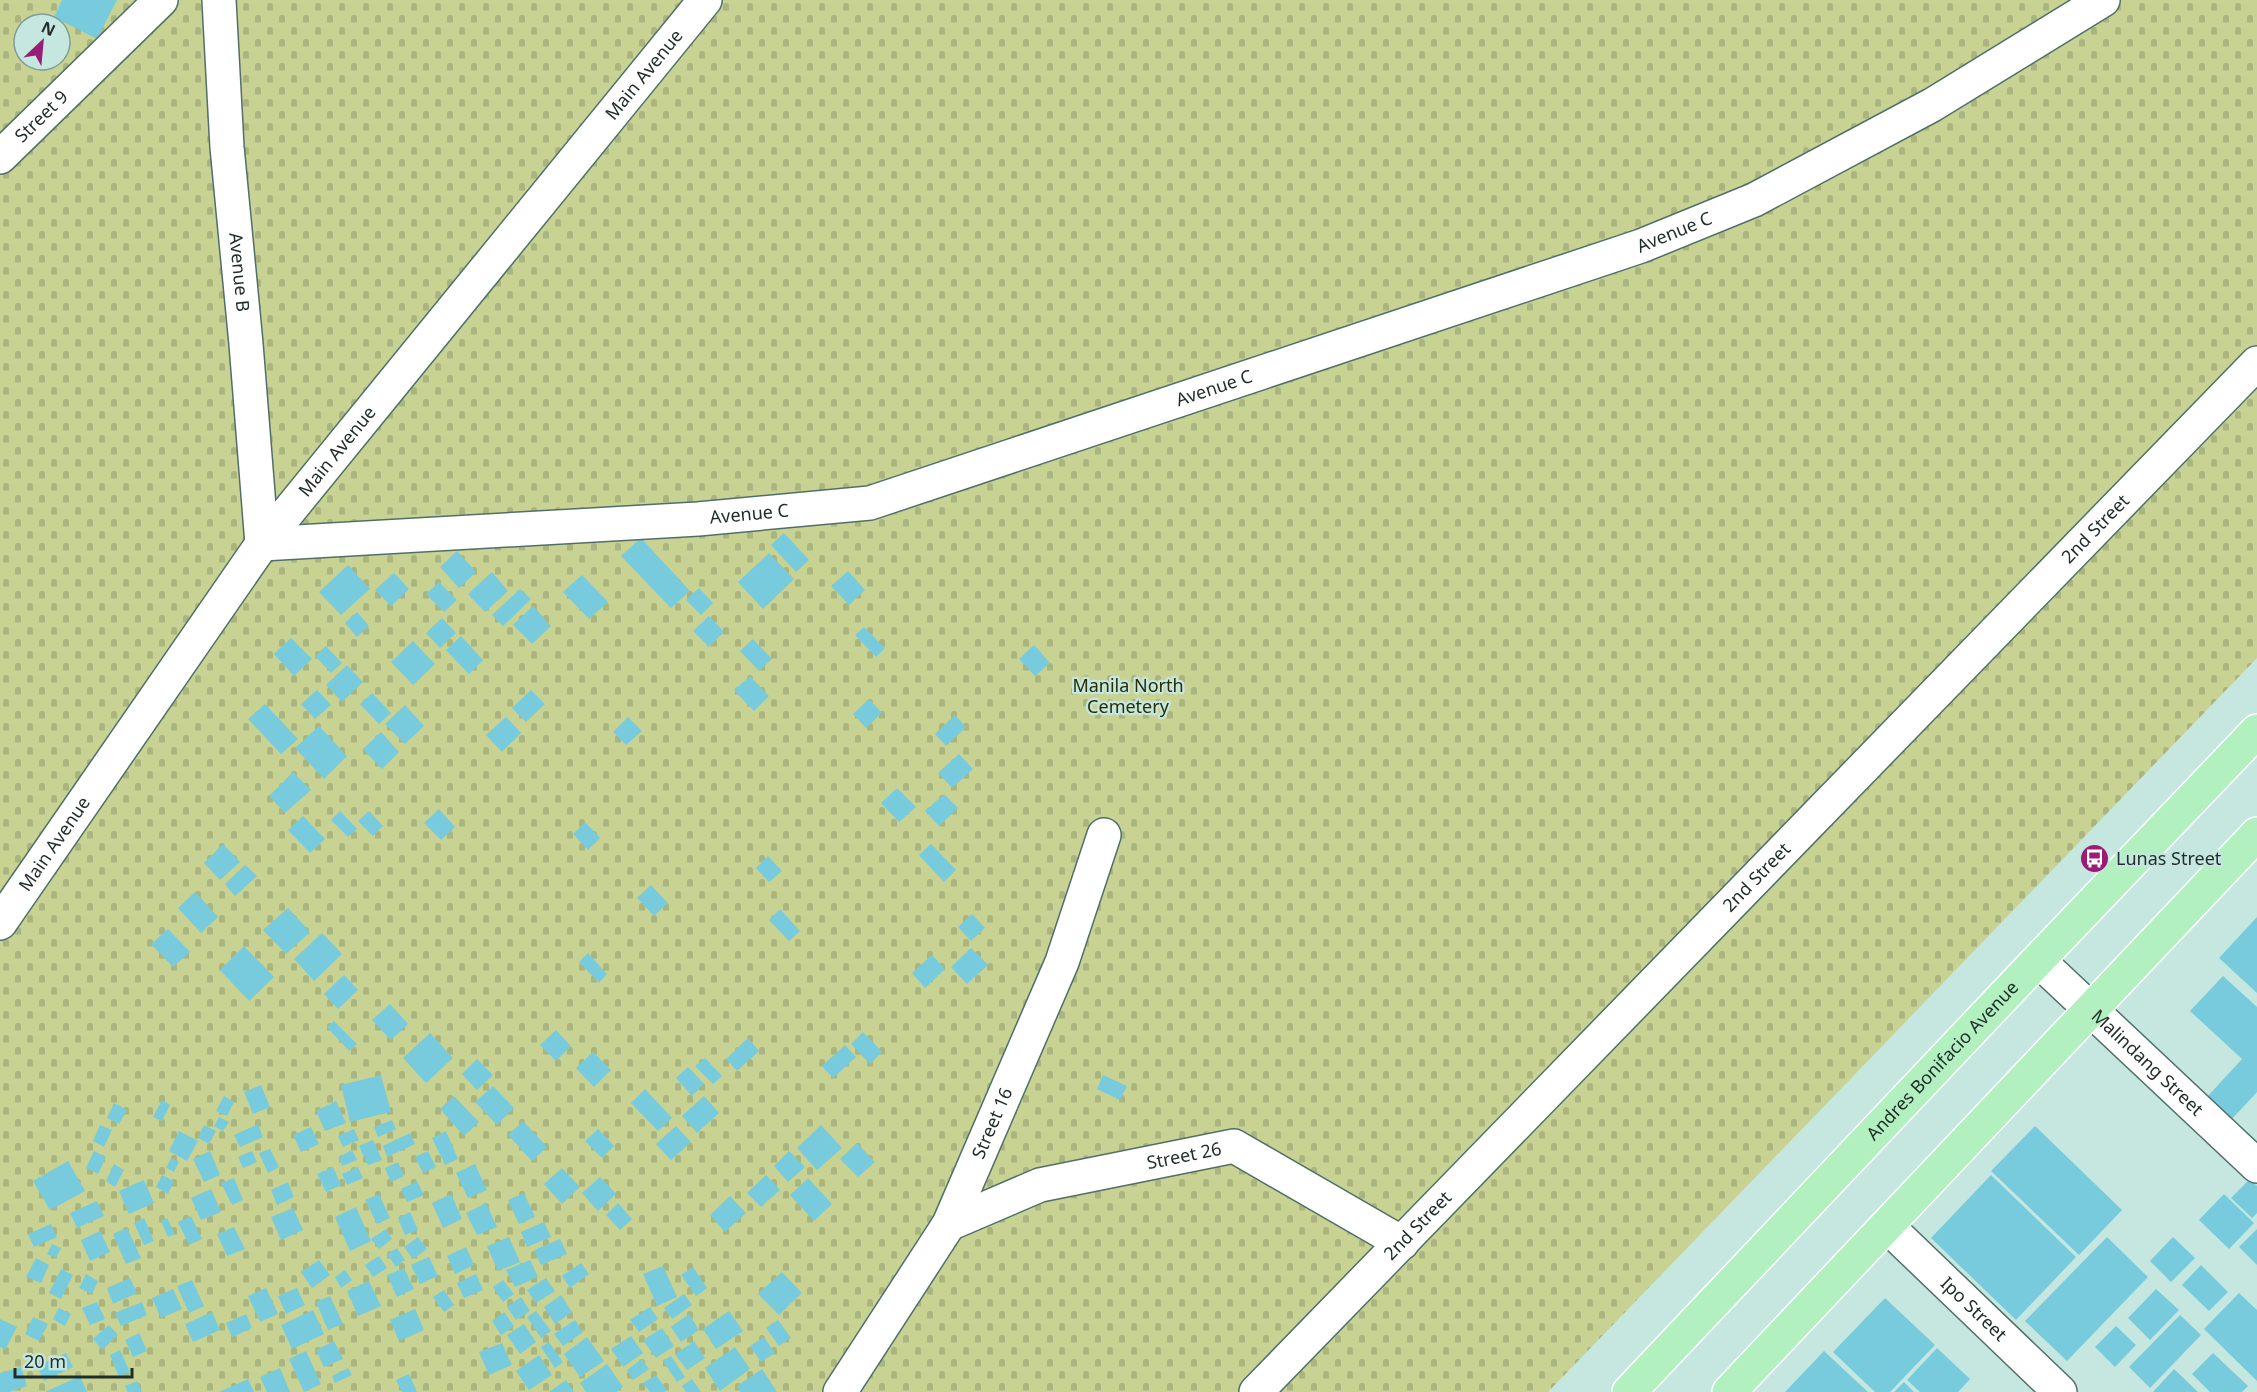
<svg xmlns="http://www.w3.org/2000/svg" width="2257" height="1392" viewBox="0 0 2257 1392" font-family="'Noto Sans',sans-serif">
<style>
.cemetery{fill:url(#cemetery-stones);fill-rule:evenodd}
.building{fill:#77cbdd}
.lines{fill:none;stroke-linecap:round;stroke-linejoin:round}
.minor-casing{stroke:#516f69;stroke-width:36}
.major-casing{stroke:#fff;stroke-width:36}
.minor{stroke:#fff;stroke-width:33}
.major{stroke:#b2f1bf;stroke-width:33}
.labels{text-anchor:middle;stroke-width:4.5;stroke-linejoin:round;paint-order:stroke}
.street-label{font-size:18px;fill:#1f2c29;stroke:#c6e7e0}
.park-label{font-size:18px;fill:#292e00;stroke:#c6e7e0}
.poi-label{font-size:18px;fill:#1f2c29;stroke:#c6e7e0;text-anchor:start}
</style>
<defs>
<pattern id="cemetery-stones" width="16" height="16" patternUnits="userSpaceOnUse" patternTransform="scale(1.5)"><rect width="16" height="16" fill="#c7d293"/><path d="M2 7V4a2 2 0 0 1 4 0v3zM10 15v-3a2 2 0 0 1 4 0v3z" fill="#aab47f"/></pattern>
</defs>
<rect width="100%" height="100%" fill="#c6e7e0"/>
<path class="cemetery" d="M 0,0 L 2257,0 L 2257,658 L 1548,1392 L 0,1392 ZM 24,24 L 60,24 L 60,60 L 24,60 Z"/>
<path class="building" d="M 62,0 L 117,0 L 97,39 L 54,17 Z
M 784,533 L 809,560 L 796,572 L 771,545 Z
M 641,538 L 690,591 L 671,608 L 621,556 Z
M 457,551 L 476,572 L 459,588 L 440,567 Z
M 769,553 L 794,579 L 763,609 L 738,582 Z
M 348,565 L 370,589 L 341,615 L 319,592 Z
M 848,571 L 865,590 L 849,605 L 831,586 Z
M 492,572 L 508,591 L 485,612 L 468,594 Z
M 394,573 L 409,589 L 391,606 L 375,590 Z
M 582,575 L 608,602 L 589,619 L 563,592 Z
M 439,582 L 457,600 L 444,612 L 426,594 Z
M 699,588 L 713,603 L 701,615 L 686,600 Z
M 520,589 L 531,599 L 503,626 L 492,615 Z
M 533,606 L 551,626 L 532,644 L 513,625 Z
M 357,612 L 369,626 L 357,637 L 345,623 Z
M 709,616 L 724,632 L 709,647 L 693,631 Z
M 442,618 L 456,633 L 440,648 L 426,633 Z
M 864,627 L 885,648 L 876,657 L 855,635 Z
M 461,636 L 483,660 L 469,674 L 446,650 Z
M 291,638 L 312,659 L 294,676 L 274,654 Z
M 753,639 L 772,659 L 759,671 L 740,651 Z
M 413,641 L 435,664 L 413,685 L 391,662 Z
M 1034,645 L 1050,663 L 1035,676 L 1019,659 Z
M 326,646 L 342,663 L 331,673 L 315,656 Z
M 347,665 L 363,682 L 342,702 L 326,685 Z
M 750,676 L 769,696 L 754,711 L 734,690 Z
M 317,690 L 331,705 L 315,719 L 301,704 Z
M 531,690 L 545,704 L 526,722 L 512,708 Z
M 372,693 L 391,713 L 379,724 L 360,704 Z
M 869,699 L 882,713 L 866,728 L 853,714 Z
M 265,704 L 298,739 L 281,754 L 248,719 Z
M 405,705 L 424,726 L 405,744 L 385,724 Z
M 955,715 L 966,727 L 946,746 L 935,734 Z
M 506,717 L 521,733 L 502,752 L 486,735 Z
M 628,717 L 642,731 L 626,745 L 613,732 Z
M 319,726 L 347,756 L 324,779 L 295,748 Z
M 381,732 L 399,752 L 382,769 L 363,749 Z
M 959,754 L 973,769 L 952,788 L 938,773 Z
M 293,772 L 311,790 L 285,813 L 269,796 Z
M 897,788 L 916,807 L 899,822 L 881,803 Z
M 944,794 L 958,808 L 939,826 L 925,811 Z
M 439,809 L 455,827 L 441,840 L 424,823 Z
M 340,811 L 357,829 L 348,837 L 331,820 Z
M 369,811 L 383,826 L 373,836 L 358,821 Z
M 303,816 L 325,839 L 310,853 L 288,830 Z
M 585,822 L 600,838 L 588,850 L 573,834 Z
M 223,844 L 240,862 L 220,880 L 204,863 Z
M 931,844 L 956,870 L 944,882 L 919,855 Z
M 768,856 L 782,871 L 769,882 L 756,868 Z
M 245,865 L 257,876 L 235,896 L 225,884 Z
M 651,885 L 668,903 L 654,916 L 637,898 Z
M 195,892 L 218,917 L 201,933 L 178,908 Z
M 288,908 L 310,932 L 286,954 L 263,930 Z
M 780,909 L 800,931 L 789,941 L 769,920 Z
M 972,914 L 985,928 L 971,941 L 958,927 Z
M 2257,917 L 2257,993 L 2219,958 Z
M 168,929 L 190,952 L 173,967 L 151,944 Z
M 322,933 L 342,954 L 314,981 L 294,959 Z
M 244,946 L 274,977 L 249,1001 L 220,970 Z
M 971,948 L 988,965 L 967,984 L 951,967 Z
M 588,953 L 607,974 L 599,983 L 579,962 Z
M 932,955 L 945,969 L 925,988 L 912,973 Z
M 344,975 L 358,990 L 338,1009 L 324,994 Z
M 2223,976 L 2257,1007 L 2257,1092 L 2232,1119 L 2207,1097 L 2242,1059 L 2190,1011 Z
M 390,1004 L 408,1024 L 391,1040 L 372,1020 Z
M 334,1021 L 357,1044 L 349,1051 L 327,1027 Z
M 556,1030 L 571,1046 L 556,1061 L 540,1045 Z
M 863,1032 L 882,1052 L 870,1064 L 851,1044 Z
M 430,1033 L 453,1058 L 426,1083 L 403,1058 Z
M 748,1038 L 759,1051 L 737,1071 L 726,1059 Z
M 845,1045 L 856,1057 L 833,1078 L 822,1066 Z
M 593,1052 L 611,1070 L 594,1087 L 576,1068 Z
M 705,1058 L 722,1076 L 713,1084 L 695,1066 Z
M 477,1059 L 493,1075 L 477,1090 L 462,1074 Z
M 688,1067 L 704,1084 L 692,1096 L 676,1078 Z
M 381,1075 L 391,1112 L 350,1122 L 341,1085 Z
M 1103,1075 L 1127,1086 L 1120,1100 L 1097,1089 Z
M 261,1085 L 270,1107 L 253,1114 L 244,1092 Z
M 493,1086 L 514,1108 L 497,1125 L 475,1102 Z
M 645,1089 L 672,1118 L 658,1131 L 631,1103 Z
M 224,1096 L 234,1102 L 227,1116 L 216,1111 Z
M 454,1096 L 479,1122 L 464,1136 L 440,1109 Z
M 704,1096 L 719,1113 L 697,1133 L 682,1116 Z
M 162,1100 L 170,1105 L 162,1121 L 153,1117 Z
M 336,1101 L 346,1123 L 325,1131 L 316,1111 Z
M 114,1103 L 127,1110 L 119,1124 L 107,1118 Z
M 219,1117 L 229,1122 L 223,1131 L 214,1126 Z
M 392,1120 L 396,1129 L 378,1137 L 374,1127 Z
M 523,1121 L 547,1147 L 532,1161 L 508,1135 Z
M 258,1124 L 263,1137 L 240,1147 L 234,1135 Z
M 100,1125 L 112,1130 L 104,1147 L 93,1141 Z
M 204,1125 L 216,1131 L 209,1144 L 198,1138 Z
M 821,1125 L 842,1148 L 817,1170 L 797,1148 Z
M 676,1126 L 691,1142 L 671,1160 L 656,1144 Z
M 2035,1126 L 2122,1210 L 2079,1255 L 1991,1171 Z
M 311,1127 L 319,1144 L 301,1152 L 293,1135 Z
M 354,1129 L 359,1140 L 343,1147 L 338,1136 Z
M 598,1129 L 614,1146 L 602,1158 L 585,1141 Z
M 179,1131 L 198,1141 L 187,1161 L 169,1151 Z
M 446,1131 L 458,1159 L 445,1165 L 432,1138 Z
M 410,1133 L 415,1144 L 387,1157 L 383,1146 Z
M 373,1140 L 382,1160 L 368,1165 L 359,1146 Z
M 857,1143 L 875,1162 L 858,1177 L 840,1159 Z
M 270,1149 L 279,1167 L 268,1173 L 259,1153 Z
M 352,1150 L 357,1160 L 342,1166 L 339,1157 Z
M 94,1151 L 106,1157 L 98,1174 L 86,1168 Z
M 210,1151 L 220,1175 L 204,1182 L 193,1159 Z
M 252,1151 L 257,1162 L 243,1168 L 238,1157 Z
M 428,1151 L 436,1167 L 423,1173 L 415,1157 Z
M 789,1151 L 805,1167 L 788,1182 L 774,1166 Z
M 171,1158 L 179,1162 L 174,1172 L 166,1168 Z
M 68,1161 L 85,1191 L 50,1210 L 33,1181 Z
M 398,1162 L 404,1176 L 391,1182 L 385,1168 Z
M 114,1164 L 124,1170 L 115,1187 L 106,1181 Z
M 475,1164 L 487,1190 L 468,1198 L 456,1173 Z
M 333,1167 L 341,1185 L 326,1192 L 317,1174 Z
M 358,1167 L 363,1178 L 347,1185 L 342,1174 Z
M 562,1168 L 580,1187 L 562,1204 L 544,1184 Z
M 162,1175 L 174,1181 L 168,1194 L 156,1187 Z
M 766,1175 L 780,1190 L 761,1207 L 747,1193 Z
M 1991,1175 L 2076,1257 L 2016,1320 L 1931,1238 Z
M 600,1177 L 616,1194 L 598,1211 L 582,1193 Z
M 234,1178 L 243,1200 L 232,1205 L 221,1183 Z
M 808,1178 L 832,1204 L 814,1221 L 790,1195 Z
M 2250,1179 L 2257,1186 L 2257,1213 L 2252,1218 L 2231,1198 Z
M 144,1180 L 154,1203 L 129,1214 L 119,1191 Z
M 417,1181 L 424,1195 L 407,1202 L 401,1189 Z
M 288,1182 L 294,1197 L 277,1205 L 271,1190 Z
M 211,1189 L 221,1212 L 201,1220 L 191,1198 Z
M 524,1193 L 535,1217 L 519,1224 L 508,1200 Z
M 379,1194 L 390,1218 L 377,1224 L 365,1200 Z
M 451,1194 L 462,1219 L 443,1228 L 432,1203 Z
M 2224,1194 L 2254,1223 L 2229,1249 L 2199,1220 Z
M 730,1196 L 746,1213 L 725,1232 L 710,1215 Z
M 97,1201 L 104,1216 L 77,1228 L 70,1213 Z
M 486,1203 L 497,1227 L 477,1235 L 466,1213 Z
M 618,1203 L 632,1219 L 620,1230 L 606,1215 Z
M 356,1207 L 371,1241 L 350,1251 L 335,1217 Z
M 293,1208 L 303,1230 L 281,1240 L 271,1217 Z
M 410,1212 L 418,1230 L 405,1235 L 398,1218 Z
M 191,1216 L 202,1239 L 189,1245 L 178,1222 Z
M 144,1218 L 154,1241 L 144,1245 L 134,1223 Z
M 167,1218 L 175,1234 L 168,1237 L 161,1221 Z
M 544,1222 L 551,1237 L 527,1247 L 521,1232 Z
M 51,1224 L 57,1237 L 34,1247 L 28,1234 Z
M 234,1227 L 245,1249 L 227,1256 L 217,1234 Z
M 127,1228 L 141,1258 L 126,1264 L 113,1234 Z
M 386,1229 L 392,1239 L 379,1249 L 371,1239 Z
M 2257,1229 L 2257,1265 L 2239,1247 Z
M 100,1231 L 110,1252 L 90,1261 L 81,1240 Z
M 418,1237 L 427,1249 L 413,1259 L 404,1247 Z
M 509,1237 L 520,1262 L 498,1271 L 487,1246 Z
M 2107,1237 L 2148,1277 L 2067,1361 L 2025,1321 Z
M 2173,1237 L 2195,1258 L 2171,1282 L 2150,1261 Z
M 560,1239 L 567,1254 L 541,1265 L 534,1250 Z
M 52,1244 L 61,1248 L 56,1258 L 47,1254 Z
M 466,1247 L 474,1265 L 455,1274 L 447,1256 Z
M 397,1248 L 405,1260 L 396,1267 L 387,1254 Z
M 379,1256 L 387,1268 L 373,1277 L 365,1265 Z
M 429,1257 L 438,1276 L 420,1284 L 411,1265 Z
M 36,1258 L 49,1265 L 41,1283 L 26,1277 Z
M 319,1260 L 330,1275 L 312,1288 L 301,1272 Z
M 530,1260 L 538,1277 L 515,1287 L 506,1270 Z
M 581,1263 L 589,1274 L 570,1288 L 562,1276 Z
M 2201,1265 L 2228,1292 L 2209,1311 L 2182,1285 Z
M 663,1266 L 677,1297 L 657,1306 L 643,1274 Z
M 693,1267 L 707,1288 L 696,1296 L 681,1275 Z
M 404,1268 L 414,1289 L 397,1297 L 387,1275 Z
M 61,1269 L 73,1275 L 61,1299 L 49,1293 Z
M 345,1270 L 352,1280 L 341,1288 L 335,1277 Z
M 782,1272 L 802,1293 L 779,1315 L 758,1294 Z
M 86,1274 L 98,1281 L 92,1294 L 79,1288 Z
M 476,1274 L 483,1290 L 464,1298 L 457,1283 Z
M 130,1278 L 137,1293 L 113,1304 L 107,1288 Z
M 546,1278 L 555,1291 L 536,1303 L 527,1290 Z
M 192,1280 L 204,1306 L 189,1313 L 177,1286 Z
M 503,1280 L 514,1294 L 503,1302 L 493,1287 Z
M 369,1281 L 381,1306 L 358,1316 L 347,1291 Z
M 266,1288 L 278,1314 L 260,1322 L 248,1296 Z
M 297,1288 L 305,1305 L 286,1314 L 278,1296 Z
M 173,1289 L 182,1309 L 161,1318 L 152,1298 Z
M 2156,1289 L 2179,1310 L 2150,1340 L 2128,1318 Z
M 444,1290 L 454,1305 L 444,1312 L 433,1297 Z
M 2239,1293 L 2257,1310 L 2257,1381 L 2204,1329 Z
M 684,1294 L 692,1305 L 672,1319 L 664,1308 Z
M 561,1295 L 572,1312 L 555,1324 L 544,1307 Z
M 330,1296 L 343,1324 L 328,1330 L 316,1302 Z
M 521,1297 L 530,1311 L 516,1320 L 507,1307 Z
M 1885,1298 L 1935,1345 L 1890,1392 L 1875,1392 L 1833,1352 Z
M 97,1302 L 105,1319 L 90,1325 L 82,1308 Z
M 142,1302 L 147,1315 L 121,1326 L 115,1313 Z
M 650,1307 L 658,1319 L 639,1332 L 630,1320 Z
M 59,1308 L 71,1314 L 65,1326 L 53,1319 Z
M 415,1309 L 424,1330 L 399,1341 L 390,1320 Z
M 313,1310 L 324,1334 L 292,1349 L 281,1325 Z
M 536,1311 L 551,1331 L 541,1338 L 527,1317 Z
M 729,1311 L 743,1331 L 716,1349 L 703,1329 Z
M 212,1312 L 220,1330 L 193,1342 L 185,1324 Z
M 504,1312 L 514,1326 L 501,1335 L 492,1321 Z
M 246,1314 L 252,1328 L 232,1337 L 226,1323 Z
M 689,1314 L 699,1330 L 681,1342 L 671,1327 Z
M 2180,1315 L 2201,1335 L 2150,1388 L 2129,1367 Z
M 33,1317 L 48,1324 L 39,1341 L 25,1334 Z
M 0,1319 L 17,1327 L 5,1350 L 0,1347 Z
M 575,1320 L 583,1332 L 563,1346 L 554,1334 Z
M 778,1320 L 791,1338 L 779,1346 L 766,1328 Z
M 524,1324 L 536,1342 L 520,1354 L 507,1335 Z
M 109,1325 L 118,1335 L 102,1350 L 93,1339 Z
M 2116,1326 L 2136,1345 L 2115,1367 L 2095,1347 Z
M 662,1328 L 674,1346 L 656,1358 L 643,1340 Z
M 139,1333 L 147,1351 L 133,1357 L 125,1340 Z
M 631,1336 L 643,1353 L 623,1367 L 611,1349 Z
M 587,1337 L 604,1361 L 580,1377 L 564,1354 Z
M 764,1337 L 775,1353 L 761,1362 L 750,1346 Z
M 334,1341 L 343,1359 L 324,1367 L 316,1350 Z
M 694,1341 L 705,1358 L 687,1370 L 675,1354 Z
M 549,1342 L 563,1362 L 555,1368 L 541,1347 Z
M 502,1343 L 512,1365 L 489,1375 L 479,1352 Z
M 735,1347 L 750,1369 L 720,1391 L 705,1368 Z
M 1937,1348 L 1970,1379 L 1958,1392 L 1920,1392 L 1907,1380 Z
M 120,1350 L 130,1372 L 119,1377 L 110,1355 Z
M 306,1351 L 321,1384 L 304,1392 L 289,1359 Z
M 1824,1351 L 1868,1392 L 1785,1392 Z
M 66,1353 L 73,1367 L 44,1381 L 37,1366 Z
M 2213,1353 L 2248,1386 L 2242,1392 L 2210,1392 L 2192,1374 Z
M 539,1355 L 552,1375 L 529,1390 L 516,1371 Z
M 671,1356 L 685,1377 L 677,1382 L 663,1361 Z
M 642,1359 L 649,1369 L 633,1380 L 627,1370 Z
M 607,1364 L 623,1387 L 616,1392 L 586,1392 L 580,1383 Z
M 21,1367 L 27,1386 L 9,1392 L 0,1392 L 0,1373 Z
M 280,1368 L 290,1392 L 267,1392 L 260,1377 Z
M 348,1368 L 352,1375 L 335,1383 L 332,1376 Z
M 762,1369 L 777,1392 L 741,1392 L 737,1386 Z
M 2174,1369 L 2198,1392 L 2153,1392 Z
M 409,1374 L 417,1392 L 402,1392 L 396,1380 Z
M 656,1375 L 667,1390 L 664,1392 L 650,1392 L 643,1383 Z
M 80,1376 L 87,1392 L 45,1392 Z
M 248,1379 L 254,1392 L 219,1392 Z
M 692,1379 L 701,1392 L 686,1392 L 682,1386 Z
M 566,1380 L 574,1392 L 549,1392 Z
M 137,1381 L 142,1392 L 128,1392 L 125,1386 Z
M 1904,1382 L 1914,1392 L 1894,1392 Z"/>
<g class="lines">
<defs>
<g id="minor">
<path id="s1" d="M 219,0 L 227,147 L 246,344 L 262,544 L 698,519 L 870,503 L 1641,246 L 1754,200 L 1932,105 L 2103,0"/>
<path id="s2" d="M 0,157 L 161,0"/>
<path id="s3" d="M 0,923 L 262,544 L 705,0"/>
<path id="s4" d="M 2038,960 L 2257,1166"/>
<path id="s5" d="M 949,1224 L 1040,1185 L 1234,1146 L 1402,1243"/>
<path id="s6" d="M 1887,1226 L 2060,1392"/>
<path id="s7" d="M 840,1392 L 949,1224 L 1062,962 L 1104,835"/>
<path id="s8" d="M 1256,1392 L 2257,363"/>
</g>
<g id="major">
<path id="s9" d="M 1629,1392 L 2038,960 L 2257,731"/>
<path d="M 1729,1392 L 2257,834"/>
</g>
</defs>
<use href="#minor" class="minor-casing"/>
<use href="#major" class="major-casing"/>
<use href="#minor" class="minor"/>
<use href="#major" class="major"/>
</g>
<defs>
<symbol id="bus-disc" viewBox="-11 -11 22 22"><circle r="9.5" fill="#991d76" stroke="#c6e7e0"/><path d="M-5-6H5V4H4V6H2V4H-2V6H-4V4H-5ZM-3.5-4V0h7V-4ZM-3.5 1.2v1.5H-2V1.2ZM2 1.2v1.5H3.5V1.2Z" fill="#fff"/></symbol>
</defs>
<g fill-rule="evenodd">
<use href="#bus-disc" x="2078" y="842" width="33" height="33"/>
</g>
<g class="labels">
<g class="street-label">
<text dy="6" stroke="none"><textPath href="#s3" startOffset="1066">Main Avenue</textPath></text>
<text dy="6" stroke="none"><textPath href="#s2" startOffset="58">Street 9</textPath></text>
<text dy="6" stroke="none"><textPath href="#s1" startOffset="2004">Avenue C</textPath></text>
<text dy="6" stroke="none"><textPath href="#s1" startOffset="273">Avenue B</textPath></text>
<text dy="6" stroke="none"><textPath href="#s1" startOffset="1518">Avenue C</textPath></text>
<text dy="6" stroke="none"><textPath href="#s3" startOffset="580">Main Avenue</textPath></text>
<text dy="6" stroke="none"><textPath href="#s1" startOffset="1034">Avenue C</textPath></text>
<text dy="6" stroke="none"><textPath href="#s8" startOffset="1204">2nd Street</textPath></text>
<text dy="6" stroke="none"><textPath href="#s3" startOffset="96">Main Avenue</textPath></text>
<text dy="6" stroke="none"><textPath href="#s8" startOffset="718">2nd Street</textPath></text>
<text dy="6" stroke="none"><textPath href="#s9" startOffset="456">Andres Bonifacio Avenue</textPath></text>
<text dy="6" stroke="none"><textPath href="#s4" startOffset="150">Malindang Street</textPath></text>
<text dy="6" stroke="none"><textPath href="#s7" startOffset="310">Street 16</textPath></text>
<text dy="6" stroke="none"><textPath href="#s5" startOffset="246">Street 26</textPath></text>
<text dy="6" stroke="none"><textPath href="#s8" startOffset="232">2nd Street</textPath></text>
<text dy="6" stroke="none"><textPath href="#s6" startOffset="120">Ipo Street</textPath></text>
</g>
<g class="park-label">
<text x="1128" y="692">Manila North<tspan x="1128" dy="21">Cemetery</tspan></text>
</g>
<g class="poi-label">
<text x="2116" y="865">Lunas Street</text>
</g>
</g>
<g transform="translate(42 42) rotate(26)"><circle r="28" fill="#c6e7e0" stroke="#839c97" stroke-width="1.5"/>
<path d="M0-4.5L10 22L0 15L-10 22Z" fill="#991d76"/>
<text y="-9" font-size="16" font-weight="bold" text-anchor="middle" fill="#1f2c29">N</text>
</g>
<path d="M15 1368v9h117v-9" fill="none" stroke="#1f2c29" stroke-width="3"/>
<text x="24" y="1368" font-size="18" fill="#1f2c29" stroke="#c6e7e0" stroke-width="4.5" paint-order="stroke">20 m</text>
</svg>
